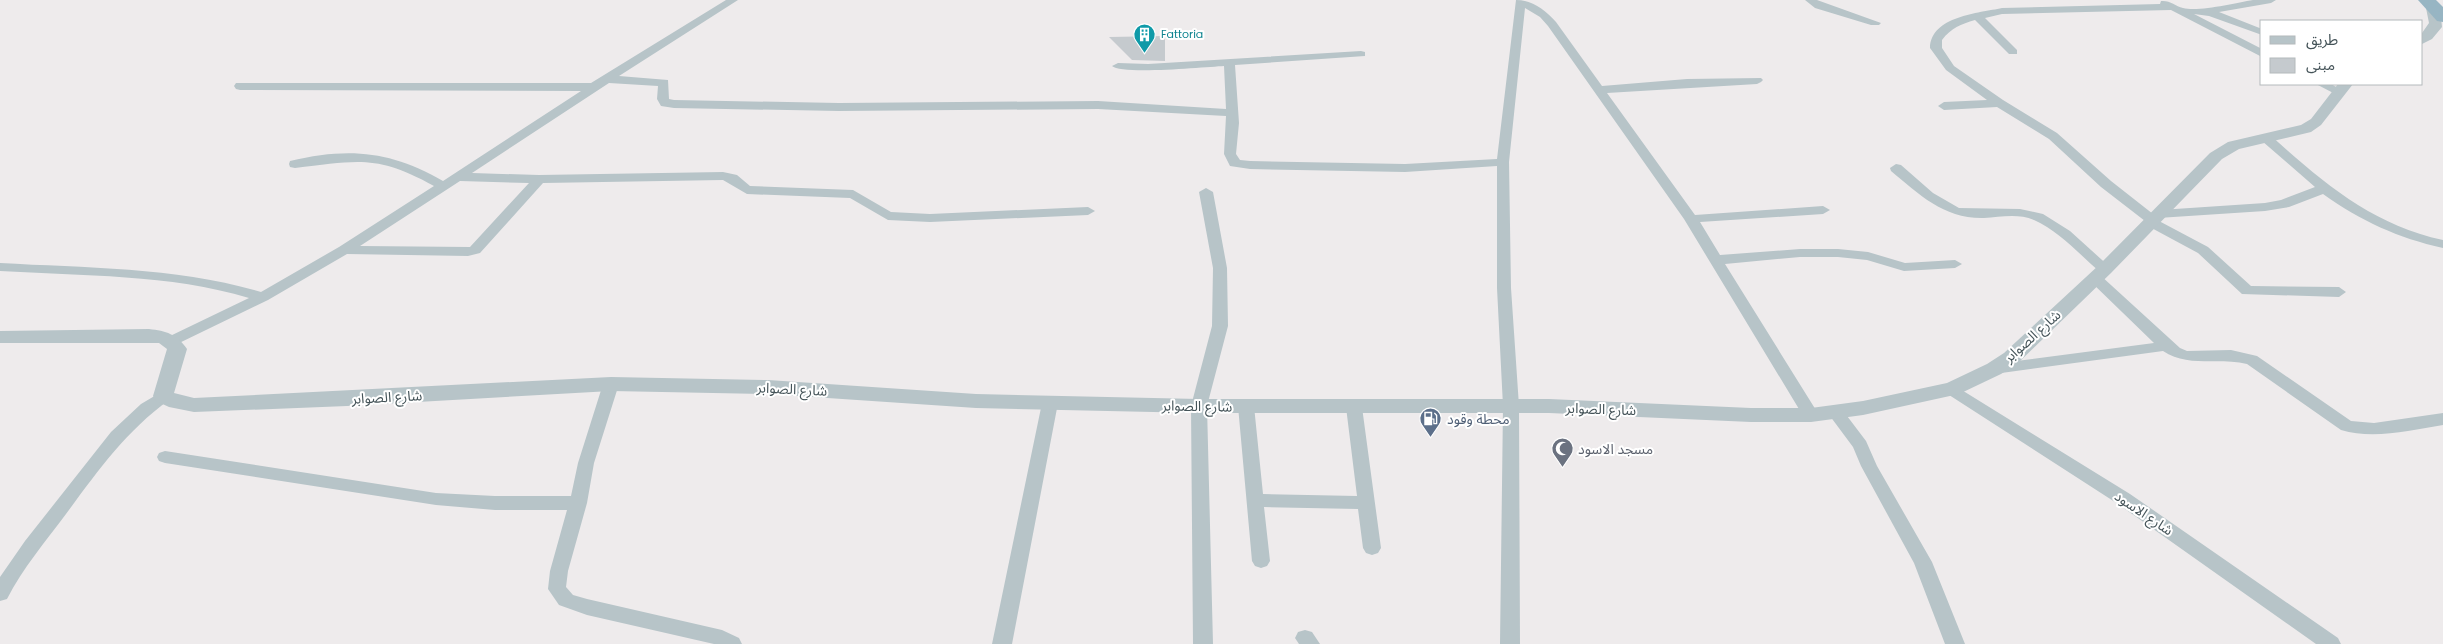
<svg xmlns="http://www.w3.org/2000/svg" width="2443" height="644" viewBox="0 0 2443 644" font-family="Poppins,'Noto Sans Arabic',sans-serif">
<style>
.building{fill:#c5cace}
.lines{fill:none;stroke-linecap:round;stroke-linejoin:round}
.minor{fill:#b7c4c8;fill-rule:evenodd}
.tertiary{fill:#b7c4c8;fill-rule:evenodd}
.trunk{fill:#97b5c3;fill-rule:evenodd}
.labels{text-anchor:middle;stroke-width:4;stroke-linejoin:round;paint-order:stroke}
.far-culture-label{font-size:11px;fill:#0d838f;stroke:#fff;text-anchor:start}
.street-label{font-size:14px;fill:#445358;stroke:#fff}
.service-label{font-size:14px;fill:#4e5e75;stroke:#fff;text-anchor:start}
.worship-label{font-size:14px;fill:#5b616d;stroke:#fff;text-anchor:start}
</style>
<rect width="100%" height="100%" fill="#eeebec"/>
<path class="building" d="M 1165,36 L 1165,61 L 1132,60 L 1109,37 Z"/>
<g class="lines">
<path class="minor" d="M 726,0 L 738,0 L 619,76 L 668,80 L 669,99 L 674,100 L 839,103 L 1098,101 L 1226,109 L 1224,66 C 1206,67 1121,75 1112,66 L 1118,63 L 1148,64 L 1361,51 L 1365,52 L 1365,56 L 1235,65 L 1239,123 L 1236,154 L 1240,160 L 1250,161 L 1405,164 L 1497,159 L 1516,0 C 1532,0 1545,10 1556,22 L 1602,86 L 1687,79 L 1761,78 L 1763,80 L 1761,82 L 1757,84 L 1607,93 L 1695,215 L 1823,206 L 1830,210 L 1823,214 L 1700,222 L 1720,255 L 1800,249 L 1838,249 L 1868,252 L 1905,263 L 1955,260 L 1962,264 L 1955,268 L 1904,271 L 1867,260 L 1838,257 L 1800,257 L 1725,264 L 1819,415 L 1817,419 L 1805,419 L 1684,219 L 1548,26 L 1540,17 L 1525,8 L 1509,162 L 1511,288 L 1519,406 L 1520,644 L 1500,644 L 1503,406 L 1497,288 L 1497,166 L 1405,172 L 1250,169 L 1230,166 L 1224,154 L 1226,116 L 1098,109 L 839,111 L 674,108 L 661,106 L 657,99 L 658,86 L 609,83 L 472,173 L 539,175 L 723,172 L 737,175 L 750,186 L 853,190 L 891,212 L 930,214 L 1088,207 L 1095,211 L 1088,215 L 930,222 L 888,220 L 850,198 L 747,194 L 723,180 L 543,183 L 480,253 L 468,256 L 347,254 L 268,300 L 173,346 L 168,345 L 165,341 L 168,337 L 249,298 C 170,274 82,276 0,271 L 0,263 C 87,268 177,267 261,292 L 339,247 L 434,186 C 376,154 358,161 295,168 L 290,167 L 289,164 L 290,161 C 349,147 391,151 443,181 L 581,91 L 240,90 L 236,89 L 234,86 L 236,83 L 591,83 ZM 460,181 L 529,183 L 470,247 L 360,246 Z
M 1805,0 L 1817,0 L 1881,23 L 1879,25 L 1871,25 L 1815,8 Z
M 2253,0 L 2276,0 L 2271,3 L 2219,12 L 2262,29 L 2262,35 L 2209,16 L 2194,14 L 2262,49 L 2262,57 L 2171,10 L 2002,14 L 1985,18 L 2017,50 L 2017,54 L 2009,54 L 1975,20 C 1961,24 1951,28 1942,40 L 1942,48 L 1954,66 L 2003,100 L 2057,133 L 2111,181 L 2153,214 L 2160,210 L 2265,203 L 2281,200 L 2315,187 L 2262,141 L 2260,138 L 2266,134 L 2270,135 C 2324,183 2371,224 2443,240 L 2443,248 C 2398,238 2361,221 2323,194 L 2289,207 L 2265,211 L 2158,218 L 2159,221 L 2208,247 L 2251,286 L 2339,287 L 2346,292 L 2339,297 L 2242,294 L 2198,253 L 2146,225 L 2145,221 L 2101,187 L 2049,139 L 1997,107 L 1944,110 L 1938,106 L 1944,102 L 1987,100 L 1946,70 L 1930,48 C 1931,16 1979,13 2002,8 L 2160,4 L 2161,1 C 2170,0 2175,6 2183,8 C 2199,12 2235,3 2253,0 Z
M 2316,84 L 2331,84 L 2345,92 L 2339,96 Z
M 1896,164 L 1901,165 L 1933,193 L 1959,208 L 2020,209 L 2043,214 L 2070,231 L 2112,269 L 2105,273 L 2100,272 C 2079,254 2059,231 2034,220 C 2018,213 2000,217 1984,218 C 1944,219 1920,195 1891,171 L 1890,168 Z
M 1206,188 L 1213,192 L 1227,268 L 1228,326 L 1207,406 L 1213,644 L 1193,644 L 1191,406 L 1212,326 L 1213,268 L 1199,192 Z
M 2095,274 L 2100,275 L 2180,348 L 2187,351 L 2231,350 L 2257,356 L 2351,421 L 2374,423 L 2443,413 L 2443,425 C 2410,430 2374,440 2341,430 L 2247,364 C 2219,357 2188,368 2163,351 L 1994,374 L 1988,373 L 1986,369 L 1988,365 L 1994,364 L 2154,343 L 2090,281 L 2088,278 L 2090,275 Z
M 611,379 L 617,380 L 619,384 L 594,463 L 587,503 L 568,571 L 566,587 L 573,595 L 587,599 L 722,630 L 739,638 L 742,644 L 714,644 L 587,615 L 559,605 L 548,589 L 550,571 L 567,510 L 495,510 L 436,505 L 165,463 L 159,461 L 157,457 L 159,453 L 165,451 L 436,493 L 495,496 L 571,496 L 578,463 L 603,384 L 605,380 Z
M 1952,384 L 2130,494 L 2338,638 L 2341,644 L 2316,644 L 2118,504 L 1946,393 L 1944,389 L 1946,385 Z
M 163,391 L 169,392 L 171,396 L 169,400 C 126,431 97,472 66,514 C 45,542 23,568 7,599 L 0,601 L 0,577 L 25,541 L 111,432 L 141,404 Z
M 1050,397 L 1056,399 L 1058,403 L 1012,644 L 992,644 L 1042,403 L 1044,399 Z
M 1246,400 L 1252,402 L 1254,406 L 1263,494 L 1357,496 L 1346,407 L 1348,403 L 1360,403 L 1362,407 L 1381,548 L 1378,553 L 1372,555 L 1366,553 L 1363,548 L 1358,509 L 1264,507 L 1270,561 L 1267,566 L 1261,568 L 1255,566 L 1252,561 L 1238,406 L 1240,402 Z
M 1835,406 L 1841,408 L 1866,441 L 1877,466 L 1932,562 L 1965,644 L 1945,644 L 1914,563 L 1861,466 L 1853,447 L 1827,412 L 1829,408 Z
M 1305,630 L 1312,632 L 1320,644 L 1299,644 L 1295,638 L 1298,632 Z"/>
<path class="tertiary" d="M 2433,4 L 2440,8 L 2442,27 L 2432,39 L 2422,44 L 2422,33 L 2429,23 L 2426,8 Z
M 2338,84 L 2353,84 L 2321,125 L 2311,132 L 2239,149 L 2222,159 L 2111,273 L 2018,363 L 2001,374 L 1959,394 L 1863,415 L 1811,422 L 1751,422 L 1549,413 L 1199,413 L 976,408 L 768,394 L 611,391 L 347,406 L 194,412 L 169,407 L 156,401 L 153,396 L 167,349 L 159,343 L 0,343 L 0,331 L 149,329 C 166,331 177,334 187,349 L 174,393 L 194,398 L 611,377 L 768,380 L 976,394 L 1199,399 L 1549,399 L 1751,408 L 1811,408 L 1863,401 L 1947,383 L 1987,364 L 2004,353 L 2099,265 L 2210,153 L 2228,142 L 2301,125 L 2311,119 Z"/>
<path class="trunk" d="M 2418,0 L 2436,0 L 2443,7 L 2443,22 L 2437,21 Z"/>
</g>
<defs>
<symbol id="building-pin" viewBox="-11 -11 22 30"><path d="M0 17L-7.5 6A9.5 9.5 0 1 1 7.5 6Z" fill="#0f9aa8" stroke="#fff"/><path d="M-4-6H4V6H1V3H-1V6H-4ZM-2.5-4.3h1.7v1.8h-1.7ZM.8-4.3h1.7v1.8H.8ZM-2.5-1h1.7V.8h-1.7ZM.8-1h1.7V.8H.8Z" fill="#fff"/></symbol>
<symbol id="fuel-pin" viewBox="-11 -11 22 30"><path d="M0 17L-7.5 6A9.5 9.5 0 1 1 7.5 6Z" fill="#5c6f8a" stroke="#fff"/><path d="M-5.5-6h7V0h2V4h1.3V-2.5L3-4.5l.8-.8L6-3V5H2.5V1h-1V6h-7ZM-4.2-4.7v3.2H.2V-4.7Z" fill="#fff"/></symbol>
<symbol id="mosque-pin" viewBox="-11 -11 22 30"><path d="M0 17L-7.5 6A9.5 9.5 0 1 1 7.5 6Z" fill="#6b7280" stroke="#fff"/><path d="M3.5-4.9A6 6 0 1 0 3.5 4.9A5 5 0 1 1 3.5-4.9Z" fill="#fff"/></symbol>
</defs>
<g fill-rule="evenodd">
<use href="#building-pin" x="1132" y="22" width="25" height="34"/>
<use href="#fuel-pin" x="1418" y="406" width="25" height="34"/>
<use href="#mosque-pin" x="1550" y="436" width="25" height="34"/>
</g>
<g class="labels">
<g class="far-culture-label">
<text x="1161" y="38">Fattoria</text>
</g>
<g class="street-label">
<text transform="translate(2032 336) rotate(-42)" y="5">شارع الصوابر</text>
<text transform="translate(792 389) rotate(3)" y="5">شارع الصوابر</text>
<text transform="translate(387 397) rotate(-3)" y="5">شارع الصوابر</text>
<text transform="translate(1197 406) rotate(1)" y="5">شارع الصوابر</text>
<text transform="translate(1601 409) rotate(2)" y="5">شارع الصوابر</text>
<text transform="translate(2144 513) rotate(34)" y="5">شارع الاسود</text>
</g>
<g class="service-label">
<text x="1447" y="424">محطة وقود</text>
</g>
<g class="worship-label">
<text x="1578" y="454">مسجد الاسود</text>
</g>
</g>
<rect x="2260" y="20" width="162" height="65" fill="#ffffff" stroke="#b4babc"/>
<rect x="2270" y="36" width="25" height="8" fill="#b7c4c8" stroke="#b4babc"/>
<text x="2306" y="45" font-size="15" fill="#445358">طريق</text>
<rect x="2270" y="58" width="25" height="15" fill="#c5cace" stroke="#b4babc"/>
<text x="2306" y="70" font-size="15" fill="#445358">مبنى</text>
</svg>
